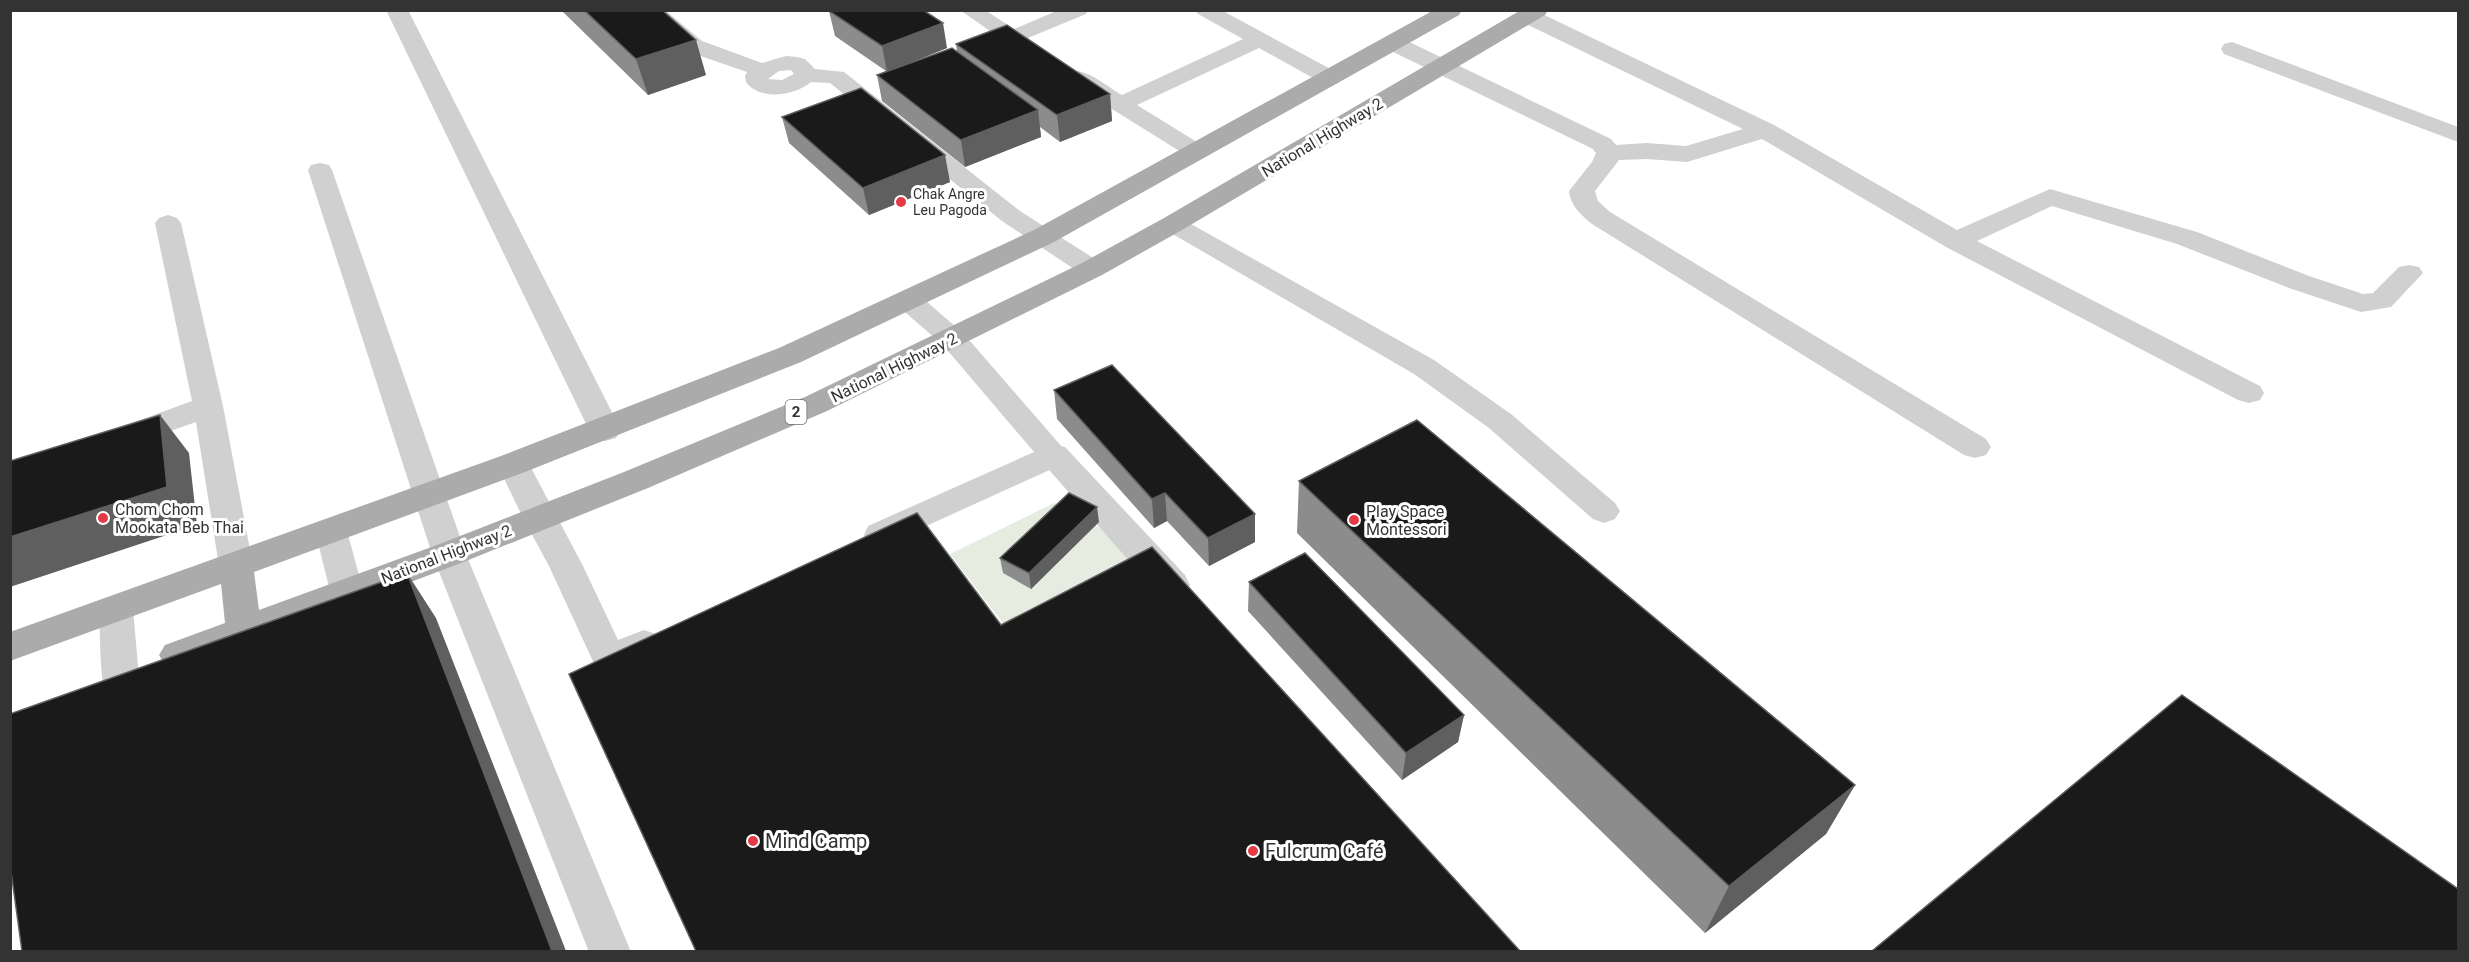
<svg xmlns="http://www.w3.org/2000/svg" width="2469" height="962" viewBox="0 0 2469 962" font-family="Roboto,sans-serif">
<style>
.green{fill:#e6ecdf}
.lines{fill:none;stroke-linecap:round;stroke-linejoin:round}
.lane{fill:#d0d0d0;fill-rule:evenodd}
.street{fill:#d0d0d0;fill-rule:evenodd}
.primary{fill:#ababab;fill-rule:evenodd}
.wall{fill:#8c8c8c}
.shaded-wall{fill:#5f5f5f}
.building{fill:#1a1a1a;stroke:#5f5f5f;stroke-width:1.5}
.poi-dot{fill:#e63946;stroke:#fff;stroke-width:2}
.labels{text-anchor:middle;stroke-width:6;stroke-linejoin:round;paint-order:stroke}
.far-poi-label{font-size:14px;fill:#333;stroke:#fff;text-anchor:start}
.shield{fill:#fff;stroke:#707070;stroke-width:1.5}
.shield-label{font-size:15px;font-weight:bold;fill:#333}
.street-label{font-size:16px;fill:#333;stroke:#fff}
.poi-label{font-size:16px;fill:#333;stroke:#fff;text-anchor:start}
.near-poi-label{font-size:20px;fill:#333;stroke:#fff;text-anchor:start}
</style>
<rect width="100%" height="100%" fill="#fff"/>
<path class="green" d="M 1054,503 L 1102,529 L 1143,577 L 1018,643 L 950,554 Z"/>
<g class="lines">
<path class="lane" d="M 642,10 L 665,10 L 702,41 L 762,63 L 786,56 L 797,57 L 805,59 L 815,69 L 844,72 L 1020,211 L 1101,263 L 1105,269 L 1101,275 L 1092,277 L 1083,275 L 1002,221 L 830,83 L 811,82 C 795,96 759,101 746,82 L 745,76 L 747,72 L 686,51 ZM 791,70 L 794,74 L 782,80 L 768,79 L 779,71 Z
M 960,10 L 985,10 L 1014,29 L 1059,10 L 1089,10 L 1086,14 L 1028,38 L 1046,52 L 1043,57 L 1035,59 L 1027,57 Z
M 1195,10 L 1221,10 L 1338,73 L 1341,78 L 1338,83 L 1330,85 L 1322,83 L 1259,48 L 1137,105 L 1205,147 L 1209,152 L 1205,157 L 1197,159 L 1189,157 L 1067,81 L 1064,76 L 1067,71 C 1086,67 1106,86 1122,95 L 1243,39 L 1198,14 Z
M 320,163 L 329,165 L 332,170 L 466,554 L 631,952 L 589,952 L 432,554 L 308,170 L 311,165 Z
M 168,215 L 177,218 L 181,223 L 223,406 L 253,566 L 248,575 L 236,579 L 224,575 L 219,566 L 196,422 L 124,447 L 113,444 L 109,437 L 113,430 L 192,401 L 155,223 L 159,218 Z
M 1173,216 L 1182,219 L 1434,360 L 1511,414 L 1615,503 L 1620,511 L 1615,519 L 1604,523 L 1593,519 L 1489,428 L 1414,374 L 1164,229 L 1160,224 L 1164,219 Z
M 909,293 L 919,295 L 963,333 L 1069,455 L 1065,463 L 880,547 L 868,544 L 864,535 L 868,526 L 1034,452 L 943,345 L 899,307 L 895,301 L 899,295 Z
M 513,453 L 524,456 L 529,464 L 583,566 L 618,640 L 644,630 L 656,634 L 662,644 L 656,654 L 610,674 L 597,670 L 549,566 L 523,518 L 497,464 L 502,456 Z
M 331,519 L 343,523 L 347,531 L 371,619 L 366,629 L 354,632 L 342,629 L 337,619 L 315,531 L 319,523 Z
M 116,596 L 128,600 L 133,609 L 139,677 L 147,718 L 142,729 L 129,733 L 116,729 C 98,694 101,647 99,609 L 104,600 Z"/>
<path class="street" d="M 386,10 L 408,10 L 621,430 L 616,438 L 605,441 L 594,438 L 589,430 Z
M 1520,11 L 1536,11 L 1774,125 L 1957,230 L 2050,189 L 2197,232 L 2309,276 L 2363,294 L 2373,293 L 2399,267 L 2409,265 L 2419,267 L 2423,273 L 2391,307 L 2361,312 L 2289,288 L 2177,244 L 2052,206 L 1977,241 L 2260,386 L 2264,393 L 2260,400 L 2249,403 L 2238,400 L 1946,247 L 1762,139 L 1687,162 L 1647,159 L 1619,160 L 1595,191 L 1598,201 L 1610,212 L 1986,439 L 1991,447 L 1986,455 L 1975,458 L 1964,455 L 1592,224 C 1581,215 1570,205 1569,191 L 1592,162 L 1596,153 L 1593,149 L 1385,48 L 1382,43 L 1385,38 L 1393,36 L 1401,38 L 1611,139 L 1616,145 L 1647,143 L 1686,146 L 1743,129 L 1520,21 L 1517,16 Z
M 2232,42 L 2458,127 L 2458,142 L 2224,54 L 2221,49 L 2224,44 Z
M 1054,444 L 1065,447 L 1185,575 L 1190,585 L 1185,595 L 1172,598 L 1159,595 L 1043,463 L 1038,455 L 1043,447 Z"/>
<path class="primary" d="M 1434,10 L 1462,10 L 1459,15 L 1054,242 L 801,362 L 525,472 L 254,572 L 259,610 L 437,545 L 624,472 L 805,397 L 1082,263 L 1164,218 L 1521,10 L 1548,10 L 1545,15 L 1182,230 L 1102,275 L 827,411 L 648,488 L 461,563 L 178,670 L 165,665 L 159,655 L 165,645 L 225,623 L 221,584 L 10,661 L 10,632 L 501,456 L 779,348 L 1034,230 Z"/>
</g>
<path class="wall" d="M 561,10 L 662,10 L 706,75 L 648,95 Z
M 829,11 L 947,48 L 907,64 L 957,52 L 956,44 L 1110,94 L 1112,121 L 1060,142 L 1040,127 L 1041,137 L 965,167 L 882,101 L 877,75 L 886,71 L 835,36 Z
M 782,117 L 950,182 L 869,215 L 789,143 Z
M 1054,390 L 1255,514 L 1255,542 L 1209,566 L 1167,521 L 1154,528 L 1057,419 Z
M 1299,481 L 1855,785 L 1826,834 L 1705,933 L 1297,533 Z
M 1099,522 L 1031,589 L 1003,573 L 1000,558 Z
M 1249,582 L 1464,715 L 1458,742 L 1402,780 L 1248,611 Z"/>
<path class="shaded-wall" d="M 943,23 L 947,48 L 887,72 L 882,46 Z
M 696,40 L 706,75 L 648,95 L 636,59 Z
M 1110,94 L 1112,121 L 1060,142 L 1057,115 Z
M 1038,110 L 1041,137 L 965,167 L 961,140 Z
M 945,155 L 950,182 L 869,215 L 863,188 Z
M 160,415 L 189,453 L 197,525 L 10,587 L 10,537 Z
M 1165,493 L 1167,521 L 1154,528 L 1152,499 Z
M 1097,507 L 1099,522 L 1031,589 L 1029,573 Z
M 1255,514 L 1255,542 L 1209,566 L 1208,538 Z
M 407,573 L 436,618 L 566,951 L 552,951 Z
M 1464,715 L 1458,742 L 1402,780 L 1406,753 Z
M 1855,785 L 1826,834 L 1705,933 L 1729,886 Z"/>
<path class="building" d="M 584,10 L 662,10 L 696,40 L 636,59 Z
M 830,10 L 923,10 L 943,23 L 882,46 L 829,11 Z
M 1007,25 L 1110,94 L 1057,115 L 956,44 Z
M 952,48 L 1038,110 L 961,140 L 877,75 Z
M 861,88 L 945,155 L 863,188 L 782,117 Z
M 1112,365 L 1255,514 L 1208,538 L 1165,493 L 1152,499 L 1054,390 Z
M 160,415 L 167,487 L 10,537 L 10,461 Z
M 1417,420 L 1855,785 L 1729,886 L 1299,481 Z
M 1069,493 L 1097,507 L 1029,573 L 1000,558 Z
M 917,513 L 1001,625 L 1152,547 L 1520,951 L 696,951 L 569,674 Z
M 1305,553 L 1464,715 L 1406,753 L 1249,582 Z
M 407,573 L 552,951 L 22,951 L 10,864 L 10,714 Z
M 2182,695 L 2458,889 L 2458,951 L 1872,951 Z"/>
<g class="poi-dot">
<circle cx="901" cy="202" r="6"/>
<circle cx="103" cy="518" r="6"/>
<circle cx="1354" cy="520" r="6"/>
<circle cx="753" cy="841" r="6"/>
<circle cx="1253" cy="851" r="6"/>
</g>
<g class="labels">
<g class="far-poi-label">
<text x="913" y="199">Chak Angre<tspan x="913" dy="16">Leu Pagoda</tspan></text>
</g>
<rect class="shield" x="785.5" y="400" width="21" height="24" rx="4.5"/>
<g class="shield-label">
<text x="796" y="417">2</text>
</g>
<g class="street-label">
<text transform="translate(1322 137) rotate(-31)" y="6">National Highway 2</text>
<text transform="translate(894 367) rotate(-26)" y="6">National Highway 2</text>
<text transform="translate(446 554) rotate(-21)" y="6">National Highway 2</text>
</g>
<g class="poi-label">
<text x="115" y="515">Chom Chom<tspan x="115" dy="18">Mookata Beb Thai</tspan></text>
<text x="1366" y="517">Play Space<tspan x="1366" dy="18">Montessori</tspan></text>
</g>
<g class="near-poi-label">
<text x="765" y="848">Mind Camp</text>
<text x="1265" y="858">Fulcrum Café</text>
</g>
</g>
<rect width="2469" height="962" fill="none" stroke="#333333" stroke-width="24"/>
</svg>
